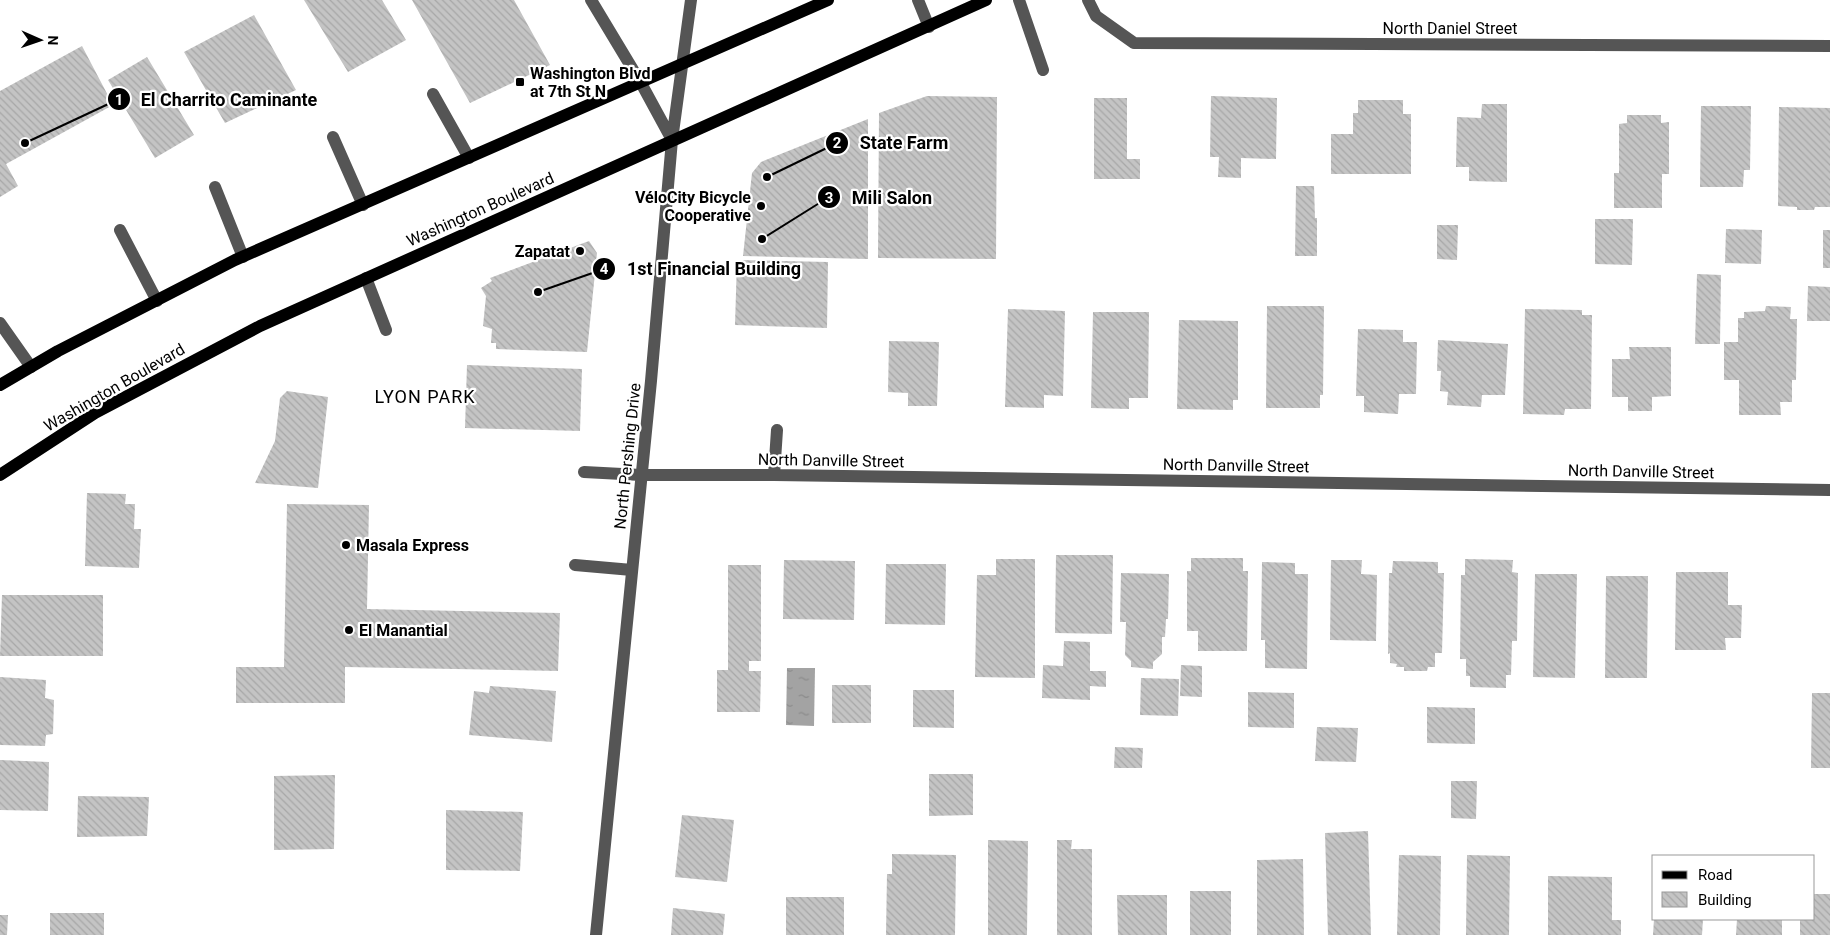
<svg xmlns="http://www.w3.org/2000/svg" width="1830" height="935" viewBox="0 0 1830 935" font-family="Roboto,sans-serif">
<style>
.water{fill:url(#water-ripples)}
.building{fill:url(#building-back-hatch)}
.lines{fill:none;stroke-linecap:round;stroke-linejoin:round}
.minor{stroke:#555;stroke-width:12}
.major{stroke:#000;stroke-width:12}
.poi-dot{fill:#000;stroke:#fff;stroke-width:2}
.labels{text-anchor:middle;stroke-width:4.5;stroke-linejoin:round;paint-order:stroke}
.street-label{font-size:16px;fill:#000;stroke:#fff}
.poi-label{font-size:16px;font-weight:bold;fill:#000;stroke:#fff;text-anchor:start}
.neighbourhood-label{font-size:18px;letter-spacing:1px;fill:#000;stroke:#fff}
.leader{fill:none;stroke:#000;stroke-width:2}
.callout-dot{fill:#000;stroke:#fff;stroke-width:2}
.mark-label{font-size:15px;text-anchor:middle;font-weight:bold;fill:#fff}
.callout-label{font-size:18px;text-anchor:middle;font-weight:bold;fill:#000;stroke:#fff;stroke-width:4.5;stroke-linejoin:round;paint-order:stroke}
</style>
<defs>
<pattern id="water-ripples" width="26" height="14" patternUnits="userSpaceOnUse" patternTransform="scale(1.25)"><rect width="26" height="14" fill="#a3a3a3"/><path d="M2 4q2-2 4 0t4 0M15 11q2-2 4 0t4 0" fill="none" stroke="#8b8b8b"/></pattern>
<pattern id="building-back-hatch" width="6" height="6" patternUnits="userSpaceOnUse" patternTransform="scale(1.25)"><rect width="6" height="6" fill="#c4c4c4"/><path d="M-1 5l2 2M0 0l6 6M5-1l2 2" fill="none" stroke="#a7a7a7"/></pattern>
</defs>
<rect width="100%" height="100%" fill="#fff"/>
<path class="water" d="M 787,668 L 815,668 L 814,726 L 786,725 Z"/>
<path class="building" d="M 304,0 L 382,0 L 406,40 L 348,72 Z
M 412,0 L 514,0 L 550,65 L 470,103 Z
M 254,15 L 296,90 L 225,123 L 184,52 Z
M 82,46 L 113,105 L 6,164 L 18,186 L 0,197 L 0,91 Z
M 147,57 L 194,135 L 155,158 L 108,80 Z
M 927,96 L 997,97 L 996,259 L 878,258 L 879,113 Z
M 1211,96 L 1277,98 L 1276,159 L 1241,158 L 1241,178 L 1218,177 L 1219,157 L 1210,157 Z
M 1094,98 L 1127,98 L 1127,159 L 1140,159 L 1140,179 L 1094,179 Z
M 1358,100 L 1403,100 L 1403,114 L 1411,114 L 1411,174 L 1331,174 L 1331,134 L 1353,134 L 1353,113 L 1358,113 Z
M 1482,104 L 1507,104 L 1507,182 L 1469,181 L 1469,167 L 1456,167 L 1457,117 L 1481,118 Z
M 1701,106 L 1751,106 L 1750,170 L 1744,170 L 1743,187 L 1700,187 Z
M 1779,107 L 1830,108 L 1830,207 L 1815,207 L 1814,210 L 1797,210 L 1797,207 L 1778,206 Z
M 1627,115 L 1661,115 L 1661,123 L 1669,122 L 1669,174 L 1662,174 L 1662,208 L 1614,208 L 1614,173 L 1619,173 L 1619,124 L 1627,123 Z
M 868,119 L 868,259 L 743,256 L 752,173 L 761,162 Z
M 1296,186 L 1314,186 L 1315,218 L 1317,218 L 1317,256 L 1295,256 Z
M 1595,219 L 1633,219 L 1632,265 L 1595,264 Z
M 1437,225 L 1458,225 L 1457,260 L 1437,259 Z
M 1726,229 L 1762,230 L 1761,264 L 1725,263 Z
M 1823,230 L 1830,230 L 1830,268 L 1823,268 Z
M 589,241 L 597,253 L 587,352 L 496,349 L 496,343 L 491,343 L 492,329 L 483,326 L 486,296 L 481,288 L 492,281 L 490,278 Z
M 737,260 L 828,262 L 827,328 L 735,325 Z
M 1697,274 L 1721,275 L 1720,344 L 1695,344 Z
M 1808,286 L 1830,287 L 1830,321 L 1807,321 Z
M 1267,306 L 1324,306 L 1323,395 L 1320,395 L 1320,408 L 1266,408 Z
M 1766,306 L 1791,307 L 1790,319 L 1797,319 L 1796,380 L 1792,380 L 1792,402 L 1780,402 L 1781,415 L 1739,415 L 1739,380 L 1724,380 L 1724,342 L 1738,342 L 1738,318 L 1744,318 L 1744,312 L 1765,311 Z
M 1008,309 L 1065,311 L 1063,396 L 1044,395 L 1044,408 L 1005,407 Z
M 1525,309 L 1582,310 L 1582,315 L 1592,315 L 1591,409 L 1565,409 L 1564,415 L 1523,414 Z
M 1093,312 L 1149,312 L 1148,398 L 1129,398 L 1129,409 L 1091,408 Z
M 1179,320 L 1238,321 L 1238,400 L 1233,400 L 1233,410 L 1177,409 Z
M 1358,329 L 1403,330 L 1403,342 L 1417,342 L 1416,394 L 1399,394 L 1398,414 L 1364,412 L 1364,396 L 1356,396 Z
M 1438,340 L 1508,344 L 1505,395 L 1482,395 L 1481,407 L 1447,405 L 1448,392 L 1440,391 L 1441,371 L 1437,371 Z
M 889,341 L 939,342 L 937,406 L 908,406 L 908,393 L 888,392 Z
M 1629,347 L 1671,347 L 1671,396 L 1652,397 L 1652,411 L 1628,411 L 1628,397 L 1612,397 L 1612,359 L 1630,359 Z
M 467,365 L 582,369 L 580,431 L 465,428 Z
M 287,391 L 328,397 L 318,488 L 255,483 L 275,441 L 280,398 Z
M 87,493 L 126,494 L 125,504 L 135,504 L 134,529 L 141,529 L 139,568 L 85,566 Z
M 287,504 L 369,505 L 367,609 L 560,613 L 558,671 L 345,667 L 345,703 L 236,703 L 236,667 L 284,667 Z
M 1056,555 L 1113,555 L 1112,634 L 1055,633 Z
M 1191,558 L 1243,558 L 1243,571 L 1248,571 L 1247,651 L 1198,651 L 1198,631 L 1187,631 L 1187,571 L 1191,571 Z
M 996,559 L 1035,559 L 1035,678 L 975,677 L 977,575 L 996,575 Z
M 1465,559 L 1513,560 L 1512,572 L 1518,573 L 1517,641 L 1512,641 L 1511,675 L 1506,675 L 1506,688 L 1470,687 L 1470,676 L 1466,676 L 1466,659 L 1460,659 L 1461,575 L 1465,575 Z
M 784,560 L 855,561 L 854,620 L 783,619 Z
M 1331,560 L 1362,560 L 1361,574 L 1377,575 L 1376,641 L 1330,640 Z
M 1393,561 L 1438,562 L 1438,573 L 1444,573 L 1442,653 L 1435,653 L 1435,667 L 1428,667 L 1427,671 L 1404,671 L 1404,667 L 1396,667 L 1397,664 L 1390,663 L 1390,653 L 1388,654 L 1389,573 L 1392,573 Z
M 1262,562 L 1295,563 L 1295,574 L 1308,574 L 1307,669 L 1265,668 L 1265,640 L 1261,640 Z
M 886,564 L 946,564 L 945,625 L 885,624 Z
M 728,565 L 761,565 L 761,661 L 749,661 L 749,671 L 761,671 L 760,712 L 717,712 L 717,670 L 728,670 Z
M 1676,572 L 1728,572 L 1728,605 L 1742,605 L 1741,638 L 1725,638 L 1726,650 L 1675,650 Z
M 1121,573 L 1169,574 L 1168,619 L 1166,619 L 1165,637 L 1162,637 L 1162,654 L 1153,662 L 1153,669 L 1131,667 L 1131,661 L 1125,655 L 1126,622 L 1120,622 Z
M 1535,574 L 1577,574 L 1575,678 L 1533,677 Z
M 1606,576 L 1648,576 L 1647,678 L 1605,678 Z
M 2,595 L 103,595 L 103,656 L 0,656 Z
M 1064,641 L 1090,642 L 1090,671 L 1106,671 L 1106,687 L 1090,686 L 1090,700 L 1042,698 L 1043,665 L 1063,666 Z
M 1181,665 L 1202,666 L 1202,697 L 1180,696 Z
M 0,677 L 46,680 L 45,698 L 54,700 L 53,734 L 46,735 L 45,746 L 0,745 Z
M 1141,678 L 1179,679 L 1178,716 L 1140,715 Z
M 832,685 L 871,685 L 871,723 L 832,723 Z
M 490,686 L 556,691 L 552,742 L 469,735 L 474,691 L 489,693 Z
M 913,690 L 954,690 L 954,728 L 913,727 Z
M 1248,692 L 1294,693 L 1294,728 L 1248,727 Z
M 1812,693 L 1830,693 L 1830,768 L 1811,768 Z
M 1427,707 L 1475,708 L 1475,744 L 1427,743 Z
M 1317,727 L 1358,728 L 1356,762 L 1315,761 Z
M 1115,747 L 1143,748 L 1142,768 L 1114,768 Z
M 0,760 L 49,762 L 48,811 L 0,810 Z
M 929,774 L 973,774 L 973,815 L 929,816 Z
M 335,775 L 334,849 L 274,850 L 274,776 Z
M 1451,781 L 1477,781 L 1476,819 L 1451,818 Z
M 78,796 L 149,797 L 147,836 L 77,837 Z
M 446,810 L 523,812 L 520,871 L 446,870 Z
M 682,815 L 734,820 L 727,882 L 675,877 Z
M 1368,831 L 1371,935 L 1328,935 L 1325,833 Z
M 988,840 L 1028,841 L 1027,935 L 988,935 Z
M 1057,840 L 1072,840 L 1071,849 L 1092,849 L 1092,935 L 1057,935 Z
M 892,854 L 956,855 L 955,935 L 886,935 L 887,874 L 892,874 Z
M 1399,855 L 1441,856 L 1440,935 L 1397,935 Z
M 1467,855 L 1510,856 L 1509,935 L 1466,935 Z
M 1303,859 L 1304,935 L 1257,935 L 1257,860 Z
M 1548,876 L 1612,877 L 1612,920 L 1621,920 L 1621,935 L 1548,935 Z
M 1190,891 L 1231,891 L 1231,935 L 1190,935 Z
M 1814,894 L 1830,894 L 1830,935 L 1800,935 L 1800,919 L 1814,919 Z
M 1117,895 L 1167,895 L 1167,935 L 1118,935 Z
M 786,897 L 844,897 L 844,935 L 786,935 Z
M 673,908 L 725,914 L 723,935 L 671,935 Z
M 50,913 L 104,913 L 104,935 L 50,935 Z
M 0,915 L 8,915 L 7,935 L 0,935 Z
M 1654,919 L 1703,919 L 1702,935 L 1653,935 Z
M 1737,919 L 1782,919 L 1782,935 L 1736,935 Z"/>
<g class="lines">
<path class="minor" d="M 591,0 L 641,83 L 672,140
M 918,0 L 929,27
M 1019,0 L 1043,70
M 1088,0 L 1096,16 L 1134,43 L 1830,46
M 433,94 L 469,158
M 333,137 L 363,205
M 215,187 L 243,257
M 120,230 L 157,301
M 366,278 L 386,330
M 0,323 L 31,367
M 584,472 L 641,475 L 774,475 L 1830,490
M 774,475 L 777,430
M 575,565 L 632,570
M 596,935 L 651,381 L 672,140 L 691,0"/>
<path class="major" d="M 0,385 L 58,351 L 235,260 L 828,0
M 0,475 L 95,413 L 260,326 L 986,0"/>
</g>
<g class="poi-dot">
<rect x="515" y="77" width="10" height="10" rx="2.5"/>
<circle cx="761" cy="206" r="5"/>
<circle cx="580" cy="251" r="5"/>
<circle cx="346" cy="545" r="5"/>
<circle cx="349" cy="630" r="5"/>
</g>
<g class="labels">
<g class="street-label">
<text x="1450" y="34">North Daniel Street</text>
<text transform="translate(480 209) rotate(-24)" y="6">Washington Boulevard</text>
<text transform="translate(114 387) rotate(-30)" y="6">Washington Boulevard</text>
<text transform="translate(627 456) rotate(-84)" y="6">North Pershing Drive</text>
<text transform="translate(831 460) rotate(1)" y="6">North Danville Street</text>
<text transform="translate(1236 465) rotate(1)" y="6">North Danville Street</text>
<text transform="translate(1641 471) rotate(1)" y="6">North Danville Street</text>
</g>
<g class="poi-label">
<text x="530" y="79">Washington Blvd<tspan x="530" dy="18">at 7th St N</tspan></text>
<text x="751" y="203" text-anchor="end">VéloCity Bicycle<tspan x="751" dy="18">Cooperative</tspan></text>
<text x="570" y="257" text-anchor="end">Zapatat</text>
<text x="356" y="551">Masala Express</text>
<text x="359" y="636">El Manantial</text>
</g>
<g class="neighbourhood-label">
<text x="425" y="403">LYON PARK</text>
</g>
</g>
<path class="leader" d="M25 143L119 99M767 177L837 143M762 239L829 197M538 292L604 269"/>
<g class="callout-dot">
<circle cx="25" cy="143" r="5"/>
<circle cx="767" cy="177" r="5"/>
<circle cx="762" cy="239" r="5"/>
<circle cx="538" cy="292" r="5"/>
<circle cx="119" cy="99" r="12"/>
<circle cx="837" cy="143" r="12"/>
<circle cx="829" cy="197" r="12"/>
<circle cx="604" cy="269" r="12"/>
</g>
<g class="mark-label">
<text x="119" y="105">1</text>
<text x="837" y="148">2</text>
<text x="829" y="203">3</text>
<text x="604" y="274">4</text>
</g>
<g class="callout-label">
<text x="229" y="106">El Charrito Caminante</text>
<text x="904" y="149">State Farm</text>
<text x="892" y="204">Mili Salon</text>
<text x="714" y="275">1st Financial Building</text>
</g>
<rect x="1652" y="855" width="162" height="65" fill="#ffffff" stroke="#999999"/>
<rect x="1662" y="871" width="25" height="8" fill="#000000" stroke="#999999"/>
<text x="1698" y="880" font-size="15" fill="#000000">Road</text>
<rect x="1662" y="892" width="25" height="15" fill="url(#building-back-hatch)" stroke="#999999"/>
<text x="1698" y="905" font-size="15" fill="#000000">Building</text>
<g transform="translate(40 40) rotate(92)" stroke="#ffffff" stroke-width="4" paint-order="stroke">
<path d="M0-4L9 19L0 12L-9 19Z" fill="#000000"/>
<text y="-8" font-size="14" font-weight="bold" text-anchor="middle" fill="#000000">N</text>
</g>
</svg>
